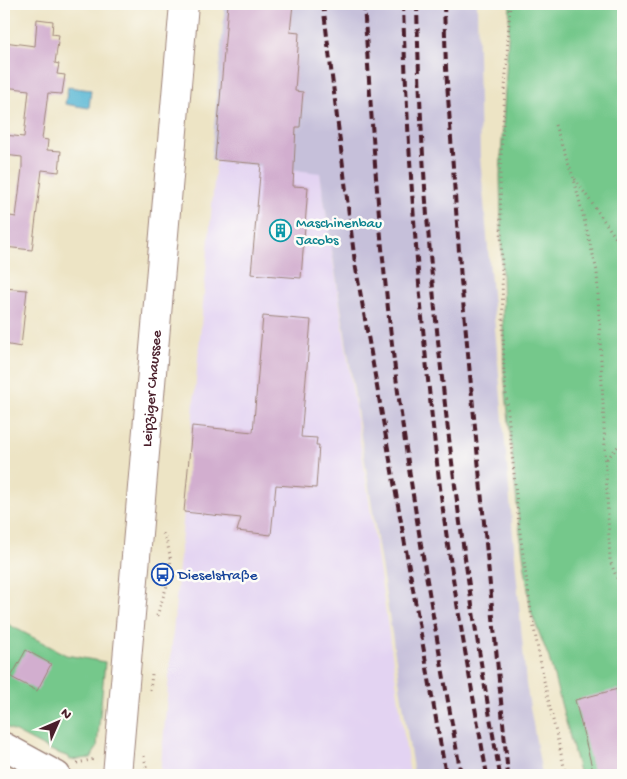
<svg xmlns="http://www.w3.org/2000/svg" width="627" height="779" viewBox="0 0 627 779" font-family="'Gochi Hand',sans-serif">
<style>
.built{fill:#e3d3f2}
.industrial{fill:#c6c0da}
.green{fill:#75c88b;stroke:#60745b}
.water{fill:#55b5d3;stroke:#506a7f}
.building{fill:#d2aecf}
.lines{fill:none;stroke-linecap:round;stroke-linejoin:round}
.minor-casing{stroke:#9c8278;stroke-width:29}
.major-casing{stroke:#9c8278;stroke-width:30}
.path{stroke:#9c8278;stroke-width:3;stroke-dasharray:1 4;stroke-linecap:butt}
.minor{stroke:#fff;stroke-width:26}
.major{stroke:#fff;stroke-width:28}
.rail{stroke:#4a1f2b;stroke-width:4;stroke-dasharray:8 4;stroke-linecap:butt}
.labels{text-anchor:middle;stroke-width:5;stroke-linejoin:round;paint-order:stroke}
.culture-label{font-size:15px;fill:#0d838f;stroke:#fdfcf7;text-anchor:start}
.street-label{font-size:15px;fill:#4a1f2b;stroke:#fdfcf7}
.transit-label{font-size:15px;fill:#164399;stroke:#fdfcf7;text-anchor:start}
</style>
<rect width="100%" height="100%" fill="#fdfcf7"/>
<filter id="ink" filterUnits="userSpaceOnUse"><feTurbulence type="fractalNoise" baseFrequency=".02" numOctaves="2"/><feDisplacementMap in="SourceGraphic" scale="10" xChannelSelector="R" yChannelSelector="G"/><feConvolveMatrix kernelMatrix="1 2 1 2 8 2 1 2 1" color-interpolation-filters="sRGB"/></filter>
<filter id="wash" filterUnits="userSpaceOnUse"><feTurbulence type="fractalNoise" baseFrequency=".0096" numOctaves="4" result="noise"/><feDisplacementMap in="SourceGraphic" scale="20" xChannelSelector="R" yChannelSelector="G"/><feGaussianBlur stdDeviation="1.12" result="paint"/><feColorMatrix in="noise" values="0 0 0 0 0 0 0 0 0 0 0 0 0 0 0 0 0 1.4 0 .05"/><feComposite in="paint" operator="in"/></filter>
<g filter="url(#wash)">
<rect width="100%" height="100%" fill="#ede4c5"/>
<path class="built" d="M 216,161 L 320,172 L 410,775 L 160,775 Z"/>
<path class="industrial" d="M 225,4 L 477,4 L 480,156 L 526,684 L 542,775 L 414,775 L 320,173 L 211,160 Z"/>
<path class="green" d="M 510,4 L 623,4 L 623,775 L 580,775 L 549,658 L 531,612 L 519,525 L 504,372 L 500,175 Z
M 4,622 L 66,655 L 105,662 L 97,747 L 91,758 L 70,760 L 69,757 L 50,750 L 4,726 Z"/>
<path class="water" d="M 68,87 L 91,90 L 89,108 L 65,104 Z"/>
<g id="blocks">
<path class="building" d="M 228,4 L 293,4 L 290,32 L 299,33 L 295,91 L 303,92 L 300,127 L 296,127 L 293,186 L 308,187 L 301,278 L 251,274 L 261,164 L 215,160 Z
M 37,19 L 53,21 L 52,34 L 59,35 L 55,63 L 59,64 L 57,74 L 65,75 L 62,94 L 48,93 L 42,139 L 48,140 L 47,150 L 61,151 L 59,172 L 42,170 L 32,250 L 4,247 L 4,215 L 16,217 L 22,168 L 22,157 L 4,155 L 4,135 L 24,137 L 29,90 L 4,87 L 4,42 L 35,46 Z
M 4,288 L 27,290 L 21,347 L 4,344 Z
M 263,316 L 311,320 L 301,437 L 317,438 L 316,445 L 319,445 L 316,488 L 276,485 L 271,535 L 237,531 L 241,518 L 184,512 L 192,426 L 253,432 Z
M 26,650 L 51,664 L 37,691 L 11,677 Z
M 618,689 L 623,709 L 623,775 L 594,775 L 575,700 Z"/>
</g>
</g>
<g filter="url(#ink)">
<use href="#blocks" fill-opacity="0" stroke="#9c8278" stroke-width="1"/>
<g class="lines">
<defs>
<path id="minor" d="M 4,746 L 57,775"/>
<g id="major">
<path id="s1" d="M 117,775 L 184,4"/>
</g>
</defs>
<use href="#minor" class="minor-casing"/>
<use href="#major" class="major-casing"/>
<path class="path" d="M 510,4 L 500,175 L 504,372 L 519,525 L 531,612 L 545,686 L 566,775
M 555,125 L 574,179 L 597,271 L 610,561 L 623,593
M 575,179 L 623,248
M 607,459 L 623,441
M 157,616 C 167,582 179,567 162,531
M 150,690 L 152,674
M 144,756 L 148,775
M 77,763 L 95,759"/>
<use href="#minor" class="minor"/>
<use href="#major" class="major"/>
<path class="rail" d="M 323,4 L 355,263 L 446,775
M 364,4 C 371,112 378,220 390,327 C 407,477 435,626 461,775
M 403,4 C 407,148 418,292 434,436 C 446,550 467,663 487,775
M 417,4 C 422,263 455,521 500,775
M 444,4 L 446,68 L 461,280 L 508,775"/>
</g>
</g>
<defs>
<symbol id="building-ring" viewBox="-11 -11 22 22"><circle r="9.5" fill="#fdfcf7" stroke="#0f9aa8" stroke-width="1.5"/><path d="M-4-6H4V6H1V3H-1V6H-4ZM-2.5-4.3h1.7v1.8h-1.7ZM.8-4.3h1.7v1.8H.8ZM-2.5-1h1.7V.8h-1.7ZM.8-1h1.7V.8H.8Z" fill="#0f9aa8"/></symbol>
<symbol id="bus-ring" viewBox="-11 -11 22 22"><circle r="9.5" fill="#fdfcf7" stroke="#1a4fb4" stroke-width="1.5"/><path d="M-5-6H5V4H4V6H2V4H-2V6H-4V4H-5ZM-3.5-4V0h7V-4ZM-3.5 1.2v1.5H-2V1.2ZM2 1.2v1.5H3.5V1.2Z" fill="#1a4fb4"/></symbol>
</defs>
<g fill-rule="evenodd">
<use href="#building-ring" x="268" y="218" width="25" height="25"/>
<use href="#bus-ring" x="150" y="562" width="25" height="25"/>
</g>
<g class="labels">
<g class="culture-label">
<text x="296" y="227">Maschinenbau<tspan x="296" dy="17">Jacobs</tspan></text>
</g>
<g class="street-label">
<text dy="5" stroke="none"><textPath href="#s1" startOffset="388">Leipziger Chaussee</textPath></text>
</g>
<g class="transit-label">
<text x="178" y="579">Dieselstraße</text>
</g>
</g>
<rect width="627" height="779" fill="none" stroke="#fdfcf7" stroke-width="20"/>
<g transform="translate(58 722) rotate(45)" stroke="#fdfcf7" stroke-width="4" paint-order="stroke">
<path d="M0-4L9 19L0 12L-9 19Z" fill="#4a1f2b"/>
<text y="-8" font-size="14" font-weight="bold" text-anchor="middle" fill="#4a1f2b">N</text>
</g>
</svg>
